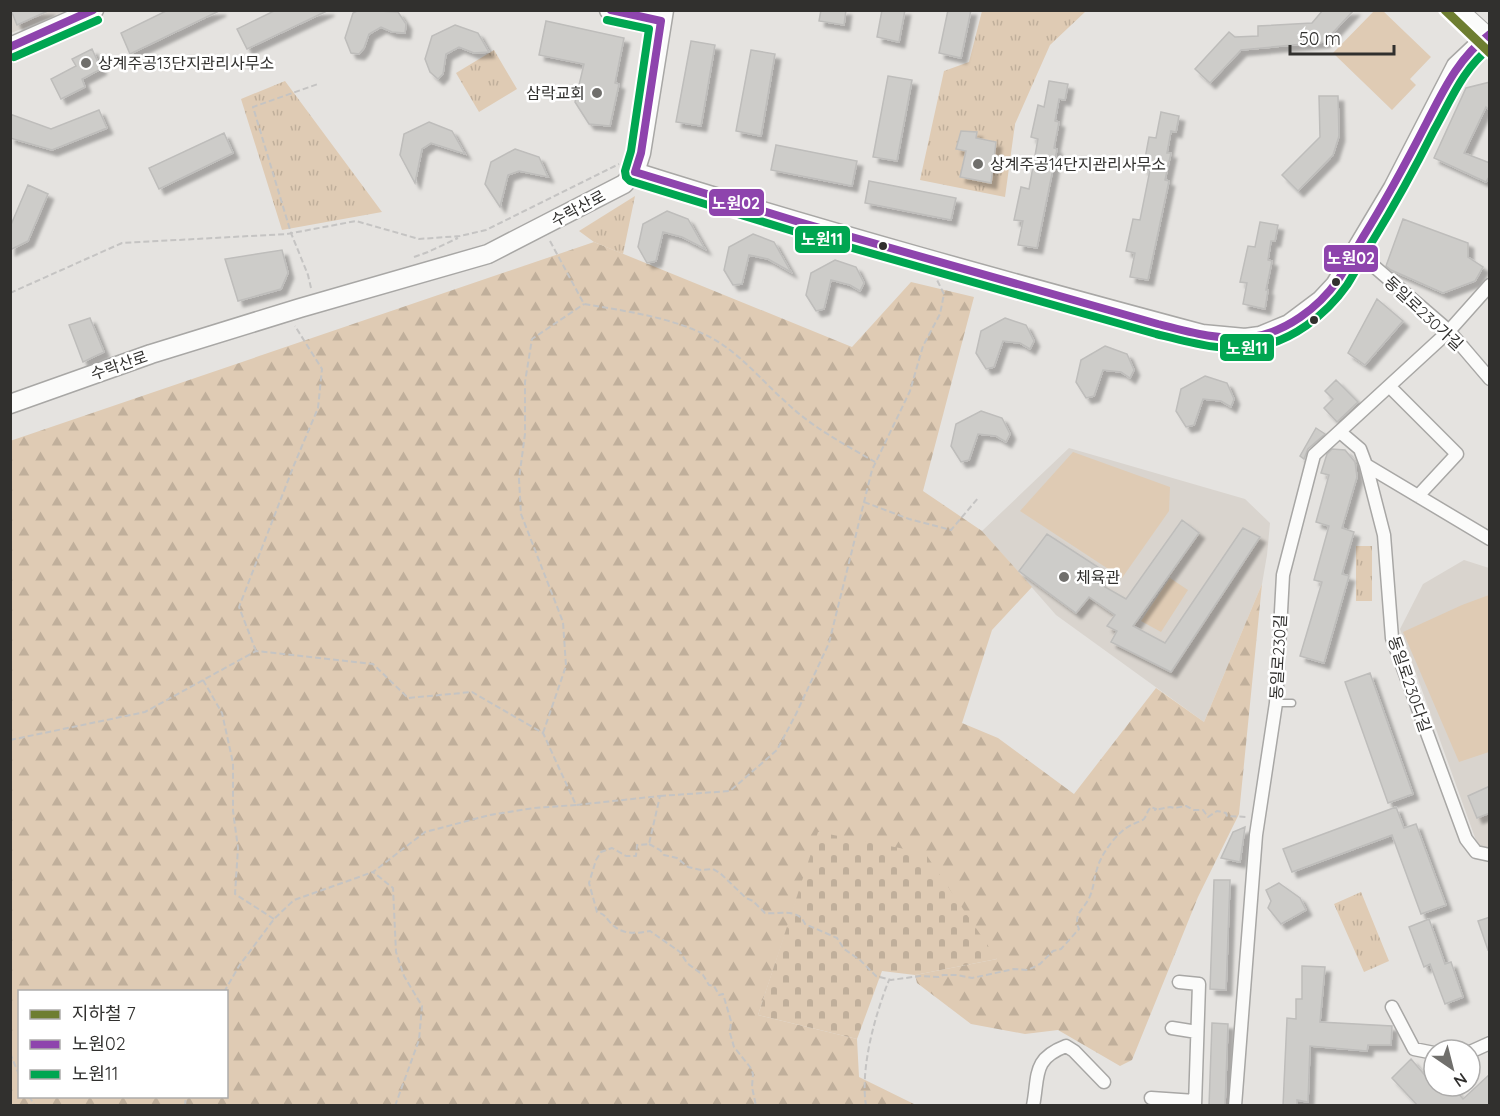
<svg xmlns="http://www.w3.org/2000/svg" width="1500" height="1116" viewBox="0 0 1500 1116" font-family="Quicksand,'Noto Sans KR',sans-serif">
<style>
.built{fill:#d9d4ce}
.forest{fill:url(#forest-firs);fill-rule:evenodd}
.cemetery{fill:url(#cemetery-stones)}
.park{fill:url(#park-tufts)}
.pitch{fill:#dfcbb4}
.building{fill:#cdccc9;stroke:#bebdbb;stroke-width:1.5;filter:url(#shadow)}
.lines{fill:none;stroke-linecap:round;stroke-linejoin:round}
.lane-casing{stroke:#a8a7a5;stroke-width:9}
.street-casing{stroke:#a8a7a5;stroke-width:15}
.secondary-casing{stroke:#a8a7a5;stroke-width:21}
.primary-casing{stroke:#a8a7a5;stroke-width:22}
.path{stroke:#c5c4c3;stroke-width:2;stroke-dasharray:6 3;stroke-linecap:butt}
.lane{stroke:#fbfbfa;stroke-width:6}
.street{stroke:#fbfbfa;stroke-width:12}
.secondary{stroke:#fbfbfa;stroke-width:18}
.primary{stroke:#fbfbfa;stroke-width:20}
.bus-1-casing{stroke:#fff;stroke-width:12}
.bus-2-casing{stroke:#fff;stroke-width:12}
.bus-1{stroke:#8e44ad;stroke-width:8}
.bus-2{stroke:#00a651;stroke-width:8}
.metro-1-casing{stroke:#fff;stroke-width:14}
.metro-1{stroke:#6e7e31;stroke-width:9}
.poi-dot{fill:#706f6c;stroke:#fff;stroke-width:2}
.bus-dot{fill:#31302e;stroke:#fff;stroke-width:2}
.labels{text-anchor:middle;stroke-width:5;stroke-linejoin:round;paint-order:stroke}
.poi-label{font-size:16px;fill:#31302e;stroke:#fff;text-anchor:start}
.street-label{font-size:16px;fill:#31302e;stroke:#fff}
.line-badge{stroke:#fff;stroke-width:2}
.badge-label{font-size:16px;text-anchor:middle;font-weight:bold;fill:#fff}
</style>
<defs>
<pattern id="forest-firs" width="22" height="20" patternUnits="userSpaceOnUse" patternTransform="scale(1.5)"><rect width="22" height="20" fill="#dfcbb4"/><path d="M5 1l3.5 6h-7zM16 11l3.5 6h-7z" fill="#c0af9b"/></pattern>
<pattern id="cemetery-stones" width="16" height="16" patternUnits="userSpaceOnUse" patternTransform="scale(1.5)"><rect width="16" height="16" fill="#dfcbb4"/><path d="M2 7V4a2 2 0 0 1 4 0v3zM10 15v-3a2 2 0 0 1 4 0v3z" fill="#c0af9b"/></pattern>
<pattern id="park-tufts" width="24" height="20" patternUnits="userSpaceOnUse" patternTransform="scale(1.5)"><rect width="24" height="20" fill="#dfcbb4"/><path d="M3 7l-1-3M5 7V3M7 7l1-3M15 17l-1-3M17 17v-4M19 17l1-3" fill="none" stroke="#c0af9b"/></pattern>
<filter id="shadow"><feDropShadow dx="5.5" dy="5.5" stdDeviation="1.5" flood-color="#0004"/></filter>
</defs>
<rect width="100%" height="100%" fill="#e5e3e0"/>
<path class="built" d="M 11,11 L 66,11 L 11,33 Z
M 1069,448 L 1245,499 L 1270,523 L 1267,555 L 1262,584 L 1204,722 L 1056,615 L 982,531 Z
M 1464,560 L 1489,568 L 1489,849 L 1478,846 L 1400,629 L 1423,584 Z"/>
<path class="forest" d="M 594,242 L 852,347 L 911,282 L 974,297 L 923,491 L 982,531 L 1032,587 L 992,630 L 962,723 L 998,738 L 1074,794 L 1156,688 L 1204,722 L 1262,584 L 1239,814 L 1198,897 L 1132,1060 L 1120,1066 L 1058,1030 L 1025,1034 L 971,1024 L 917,983 L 915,975 L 997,959 L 819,832 L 758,1015 L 857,1039 L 859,1077 L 916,1105 L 11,1105 L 10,441 ZM 20,992 L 226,992 L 226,1096 L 20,1096 Z"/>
<path class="cemetery" d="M 818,832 L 925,853 L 997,959 L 915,975 L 882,971 L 857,1039 L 758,1015 Z"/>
<path class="park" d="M 982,11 L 1086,11 L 1050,45 L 1015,124 L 1005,197 L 920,180 L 944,71 L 969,62 Z
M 494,50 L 517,89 L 479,112 L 456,73 Z
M 285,81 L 382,212 L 282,230 L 241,99 Z
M 635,196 L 623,254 L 594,242 L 579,231 Z
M 1356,546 L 1372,546 L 1372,601 L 1356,601 Z
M 1361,892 L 1389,961 L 1364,972 L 1334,904 Z"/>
<path class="pitch" d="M 1382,10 L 1431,57 L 1410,79 L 1416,85 L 1392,110 L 1333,53 L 1374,11 Z
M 1073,452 L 1170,487 L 1169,511 L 1122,578 L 1020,511 Z
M 1170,578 L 1188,590 L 1161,632 L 1141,621 Z
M 1489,595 L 1489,752 L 1459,762 L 1403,632 L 1462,605 Z"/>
<path class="building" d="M 11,10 L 50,10 L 17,25 Z
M 168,10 L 221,10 L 130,54 L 121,33 Z
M 276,10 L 329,10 L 247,49 L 237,29 Z
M 359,10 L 398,12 L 406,24 L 405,33 L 392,32 L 381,27 L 369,34 L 364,48 L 359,54 L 351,53 L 345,38 L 353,13 Z
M 821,10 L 846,10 L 844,25 L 819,21 Z
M 882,10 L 905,10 L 899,42 L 877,37 Z
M 948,10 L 971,10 L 961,58 L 939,53 Z
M 1323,10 L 1354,10 L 1324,42 L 1241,50 L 1210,83 L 1195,69 L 1229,32 L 1235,37 L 1258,36 L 1258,26 L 1312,23 Z
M 546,21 L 624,38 L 615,83 L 619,84 L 610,126 L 589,124 L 575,102 L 584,64 L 539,55 Z
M 455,25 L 478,33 L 489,52 L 474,53 L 459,47 L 446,54 L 443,74 L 438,79 L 430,72 L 425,59 L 432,36 Z
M 691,41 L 715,45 L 701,126 L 676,122 Z
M 92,49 L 101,69 L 82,79 L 85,87 L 61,99 L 51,79 L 76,66 L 72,59 Z
M 751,50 L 775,54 L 761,136 L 736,131 Z
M 888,76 L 912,80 L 897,161 L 873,157 Z
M 1049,81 L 1068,84 L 1065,100 L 1059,99 L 1055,121 L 1059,122 L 1054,148 L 1057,149 L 1037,248 L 1018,245 L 1023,221 L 1014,220 L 1021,187 L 1029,189 L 1038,139 L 1031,137 L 1038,105 L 1044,107 Z
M 1490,82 L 1490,111 L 1486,107 L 1464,153 L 1490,163 L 1490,175 L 1486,182 L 1434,158 L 1466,88 Z
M 1319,96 L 1338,96 L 1339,136 L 1333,155 L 1298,191 L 1282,175 L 1320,137 Z
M 99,110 L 107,128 L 52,150 L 10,138 L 10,114 L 51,129 Z
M 1161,112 L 1179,116 L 1176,132 L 1171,131 L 1167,153 L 1171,153 L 1165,180 L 1169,181 L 1148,280 L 1130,277 L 1135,253 L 1126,251 L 1133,219 L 1140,220 L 1150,170 L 1143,169 L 1149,137 L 1156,138 Z
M 429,122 L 452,131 L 465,154 L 431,143 L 422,149 L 415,183 L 400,155 L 404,134 Z
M 961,131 L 977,132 L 976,138 L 996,142 L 991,183 L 960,177 L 966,151 L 956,149 Z
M 224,133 L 233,153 L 159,189 L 149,168 Z
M 776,145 L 857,161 L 852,186 L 771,170 Z
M 515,149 L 539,157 L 548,177 L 519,171 L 508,175 L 500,207 L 485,184 L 491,162 Z
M 869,181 L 956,198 L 951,220 L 865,203 Z
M 28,185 L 48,194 L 28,241 L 10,250 L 10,227 Z
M 667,211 L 688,219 L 705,249 L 682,237 L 663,232 L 656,261 L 647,263 L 638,247 L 643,224 Z
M 1403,219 L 1468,243 L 1468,257 L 1483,267 L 1475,281 L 1443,293 L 1391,270 L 1386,266 Z
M 1260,222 L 1278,225 L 1275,241 L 1271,241 L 1268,260 L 1272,261 L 1266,290 L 1268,290 L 1265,309 L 1243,304 L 1247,283 L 1240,282 L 1248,246 L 1255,247 Z
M 753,234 L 774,242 L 791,272 L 768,259 L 749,255 L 742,284 L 733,285 L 724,270 L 729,247 Z
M 282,250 L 288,273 L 281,289 L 238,301 L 225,259 Z
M 835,260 L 856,267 L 864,283 L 860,291 L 850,285 L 831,280 L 824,309 L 816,311 L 806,295 L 811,273 Z
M 1377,299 L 1403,321 L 1365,365 L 1348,353 Z
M 90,318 L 104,352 L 83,362 L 69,325 Z
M 1005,318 L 1026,325 L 1034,341 L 1030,349 L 1020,343 L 1003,341 L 994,367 L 986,369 L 976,353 L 981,331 Z
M 1105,346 L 1127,354 L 1134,370 L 1130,378 L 1121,372 L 1103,370 L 1094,396 L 1086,398 L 1076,382 L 1081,360 Z
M 1205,376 L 1227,383 L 1234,399 L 1231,407 L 1221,401 L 1203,399 L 1194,425 L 1186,427 L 1176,411 L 1181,389 Z
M 1336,380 L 1358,402 L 1337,422 L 1324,408 L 1333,399 L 1325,391 Z
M 981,411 L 1002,418 L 1010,434 L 1006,442 L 996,436 L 978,434 L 969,460 L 961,462 L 951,446 L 956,424 Z
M 1316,428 L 1325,434 L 1308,449 L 1304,459 L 1300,456 Z
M 1332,449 L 1345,450 L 1355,462 L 1357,477 L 1342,528 L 1354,532 L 1342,574 L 1349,576 L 1324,663 L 1300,656 L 1322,582 L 1314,580 L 1329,526 L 1316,522 L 1329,475 L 1321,473 L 1327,454 Z
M 1182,520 L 1199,533 L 1133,626 L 1165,643 L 1243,528 L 1260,537 L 1171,672 L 1111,642 L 1117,631 L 1107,626 L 1115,615 L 1089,597 L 1076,613 L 1019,571 L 1047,534 L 1104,571 L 1098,583 L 1126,599 Z
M 1370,673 L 1413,794 L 1388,803 L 1345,682 Z
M 1490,786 L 1490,813 L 1477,818 L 1468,796 Z
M 1396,807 L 1404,828 L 1416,824 L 1446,905 L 1421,914 L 1392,835 L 1292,872 L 1283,849 Z
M 1245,827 L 1240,862 L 1221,858 L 1233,832 Z
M 1214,880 L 1230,880 L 1226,990 L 1210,989 Z
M 1279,883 L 1300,898 L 1306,910 L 1281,924 L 1268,908 L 1271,901 L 1266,890 Z
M 1490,917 L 1490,949 L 1488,950 L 1478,921 Z
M 1429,919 L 1445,964 L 1451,962 L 1463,997 L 1445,1004 L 1430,964 L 1424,967 L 1409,927 Z
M 1302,966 L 1325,967 L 1320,1022 L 1392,1026 L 1391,1045 L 1368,1045 L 1367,1051 L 1310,1046 L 1308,1102 L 1297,1100 L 1297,1106 L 1283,1106 L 1287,1018 L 1296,1019 L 1296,999 L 1302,999 Z
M 1212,1023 L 1228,1024 L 1225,1106 L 1209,1106 Z
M 1411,1059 L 1434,1086 L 1452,1086 L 1463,1099 L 1490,1074 L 1490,1106 L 1418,1106 L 1392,1078 Z"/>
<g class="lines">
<defs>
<path id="lane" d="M 1276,703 L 1292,703"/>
<path id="street" d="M 1355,250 L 1449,331 L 1490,379
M 1389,386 L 1457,454 L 1418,496
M 1340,432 L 1360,449 L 1366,465 L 1384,535 L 1392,638 L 1466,839 L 1476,852 L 1490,855
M 1366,465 L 1490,539
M 1179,982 L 1199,984 L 1195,1106
M 1392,1007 L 1414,1049 L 1434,1053
M 1172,1028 L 1197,1032
M 1470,1052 L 1490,1043
M 1151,1098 L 1195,1101
M 1033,1106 C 1039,1075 1032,1059 1066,1046 L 1074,1051 L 1104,1082
M 1235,1106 L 1256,835 L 1276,703 L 1283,575 L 1314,455 L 1449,331 L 1490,285"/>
<path id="secondary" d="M 609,10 L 661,21
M 10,47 L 94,10
M 635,172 C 822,231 1012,283 1202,334 L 1245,338 L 1260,336 L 1289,324 L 1321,300 L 1335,285 L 1393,188 L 1456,66 L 1490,34
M 10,404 L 151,354 L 300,308 L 488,254 L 624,184 L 635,172 L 641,153 L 664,10"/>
<path id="primary" d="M 1457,10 L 1490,40"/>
</defs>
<use href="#lane" class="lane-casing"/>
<use href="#street" class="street-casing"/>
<use href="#secondary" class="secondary-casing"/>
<use href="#primary" class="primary-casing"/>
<path class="path" d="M 550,241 L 584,304 C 630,312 680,318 720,343 C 745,359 765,384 788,404 C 813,428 846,445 875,462
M 414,257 L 428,252 L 458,238
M 311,288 L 308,275 L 291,233 L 253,107 L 318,84
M 10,293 L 122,243 L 287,234 L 356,221 L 419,239 L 460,236 L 486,230 L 619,164
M 864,502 L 909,519 L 951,530 L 979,497
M 256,651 L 239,607 L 294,465 L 318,408 L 322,369 L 295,326
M 203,680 L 222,713 L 233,763 L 233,811 L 238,848 L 235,894 L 274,919
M 543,733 L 566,666 L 563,622 L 521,514 L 519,479 L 525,434 L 525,382 L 532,339 L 584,304
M 10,740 L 145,712 L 256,651 L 373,664 L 408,698 L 472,692 L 543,733 L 576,805 L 660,796 L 649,844 L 637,845 L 636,856 L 626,856 L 612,848 L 601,852 L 596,860 L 589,883 L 597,912 C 604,914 604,915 609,921 C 620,935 634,934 650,931 L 680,952 L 687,963 L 703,975 L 709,985 L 714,986 L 719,995 L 723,994 L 731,1021 L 730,1033 L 734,1047 L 750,1067 L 753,1074 L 752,1087 L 756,1106
M 660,796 L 730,791 L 777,750 L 796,714 L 829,643 L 872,470 L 910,391 L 923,346 L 940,314 L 944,294 L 936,278
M 649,844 L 660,850 L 664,855 L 677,858 L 688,867 L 701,870 L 713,869 L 720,873 L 746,898 L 753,901 L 765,913 C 778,915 798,907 805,924 L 837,938 L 844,949 L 860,960 L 876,976 L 891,980 L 920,976 L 939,977 L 943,975 L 957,975 L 972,978 L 1014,969 L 1028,970 L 1040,964 L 1053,951 L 1061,949 L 1079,929 C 1072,914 1085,909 1090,896 C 1094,887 1094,878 1097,869 C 1101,854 1117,832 1131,825 C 1135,823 1140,822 1144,819 C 1147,815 1147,811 1151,807 L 1156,809 L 1155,810 L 1170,807 L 1174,808 L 1186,806 L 1194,810 L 1203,810 L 1208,817 L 1217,811 L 1226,813 L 1227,816 L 1247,817
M 224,992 L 239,966 L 274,919 L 294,900 L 373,872
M 10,1053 L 20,1077
M 29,1096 L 35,1106
M 185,1106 L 186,1096
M 395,1106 L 419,1040 L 422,1006 L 404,976 L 396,952 L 393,888 L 373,872 L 425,832 L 490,815 L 534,808 L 576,805
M 866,1106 C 860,1068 875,1015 889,980"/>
<use href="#lane" class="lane"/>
<use href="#street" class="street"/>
<use href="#secondary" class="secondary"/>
<use href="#primary" class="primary"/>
<defs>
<path id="bus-1" d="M 611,10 L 661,21 L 641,153 L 635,172 L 799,222 L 1158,324 C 1189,332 1221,341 1252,337 C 1286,332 1318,308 1338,280 C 1347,267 1354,252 1363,237 C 1386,200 1407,161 1427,122 C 1444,89 1459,57 1490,34
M 10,47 L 93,10"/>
<path id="bus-2" d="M 607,20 L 649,29 L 631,151 L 625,171 L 626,177 L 630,181 L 796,232 L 1156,334 C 1188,342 1222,352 1255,347 C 1291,342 1326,315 1347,285 C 1356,271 1363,256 1372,242 C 1394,206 1415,168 1434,130 C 1450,102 1463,68 1490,48
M 14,57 L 98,20"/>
</defs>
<use href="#bus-1" class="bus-1-casing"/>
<use href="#bus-2" class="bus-2-casing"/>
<use href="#bus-1" class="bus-1"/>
<use href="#bus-2" class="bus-2"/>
<defs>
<path id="metro-1" d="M 1445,10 L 1490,53"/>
</defs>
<use href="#metro-1" class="metro-1-casing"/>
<use href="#metro-1" class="metro-1"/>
</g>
<g class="poi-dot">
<circle cx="86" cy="63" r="6"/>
<circle cx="597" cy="93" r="6"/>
<circle cx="978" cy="164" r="6"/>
<circle cx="1064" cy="577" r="6"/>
</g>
<g class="bus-dot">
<circle cx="883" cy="246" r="5"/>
<circle cx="1336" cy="282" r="5"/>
<circle cx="1314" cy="320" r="5"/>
</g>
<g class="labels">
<g class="poi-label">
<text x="98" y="69">상계주공13단지관리사무소</text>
<text x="585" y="99" text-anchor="end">삼락교회</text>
<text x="990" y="170">상계주공14단지관리사무소</text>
<text x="1076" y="583">체육관</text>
</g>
<g class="street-label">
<text transform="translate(578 208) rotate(-28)" y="6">수락산로</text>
<text transform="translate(1424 313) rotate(43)" y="6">동일로230가길</text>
<text transform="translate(119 365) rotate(-19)" y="6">수락산로</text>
<text transform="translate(1278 657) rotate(-87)" y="6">동일로230길</text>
<text transform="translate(1410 684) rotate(71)" y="6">동일로230다길</text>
</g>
</g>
<g class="line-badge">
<rect x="708" y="188" width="57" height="29" rx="6" fill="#8e44ad"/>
<rect x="794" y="225" width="57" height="29" rx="6" fill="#00a651"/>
<rect x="1323" y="244" width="56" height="29" rx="6" fill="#8e44ad"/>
<rect x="1219" y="333" width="56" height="29" rx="6" fill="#00a651"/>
</g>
<g class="badge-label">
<text x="736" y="209">노원02</text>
<text x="822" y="245">노원11</text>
<text x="1351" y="264">노원02</text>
<text x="1247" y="354">노원11</text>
</g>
<rect width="1500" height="1116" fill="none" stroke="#31302e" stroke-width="24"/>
<rect x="18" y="990" width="210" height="108" fill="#ffffff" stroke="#adacab" stroke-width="1.5"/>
<rect x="30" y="1010" width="30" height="9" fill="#6e7e31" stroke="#adacab" stroke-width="1.5"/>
<text x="72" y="1020" font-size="18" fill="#31302e">지하철 7</text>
<rect x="30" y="1040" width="30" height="9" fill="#8e44ad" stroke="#adacab" stroke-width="1.5"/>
<text x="72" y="1050" font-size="18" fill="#31302e">노원02</text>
<rect x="30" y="1070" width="30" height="9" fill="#00a651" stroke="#adacab" stroke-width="1.5"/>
<text x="72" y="1080" font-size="18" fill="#31302e">노원11</text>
<g transform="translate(1452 1068) rotate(145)"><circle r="28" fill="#ffffff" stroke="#adacab" stroke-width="1.5"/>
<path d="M0-4.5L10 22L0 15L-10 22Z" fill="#706f6c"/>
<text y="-9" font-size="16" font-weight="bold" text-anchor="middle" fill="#31302e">N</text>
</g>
<path d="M1290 45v9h104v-9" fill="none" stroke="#31302e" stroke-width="3"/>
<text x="1299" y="45" font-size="18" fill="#31302e" stroke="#ffffff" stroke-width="4.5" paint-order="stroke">50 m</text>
</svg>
